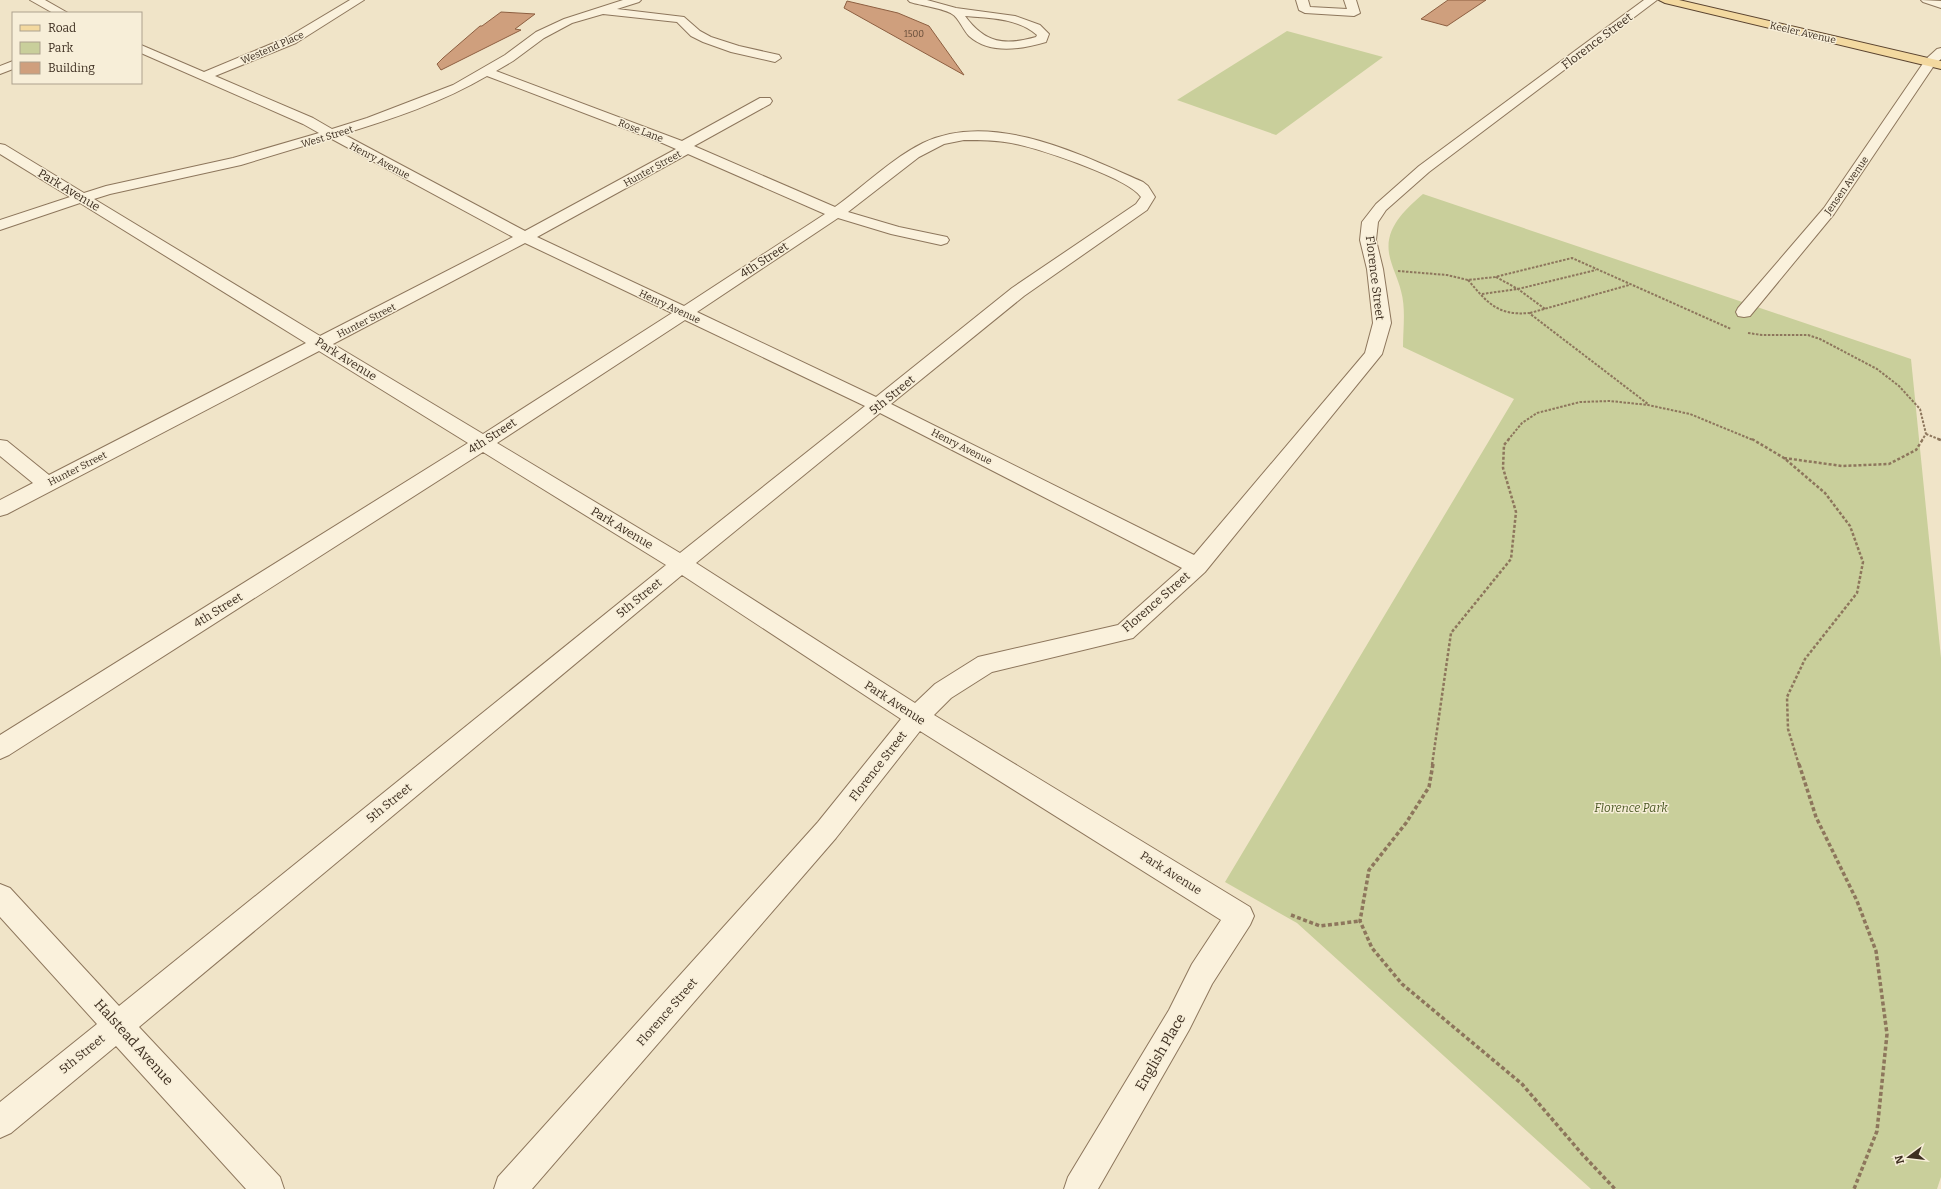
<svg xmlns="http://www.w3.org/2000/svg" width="1941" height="1189" viewBox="0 0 1941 1189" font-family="Bitter,serif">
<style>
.green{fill:#c9cf9b}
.building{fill:#cf9f7d;stroke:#8d5f41}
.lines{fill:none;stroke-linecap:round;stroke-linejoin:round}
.minor-casing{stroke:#8d765c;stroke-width:2}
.major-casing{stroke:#5b4430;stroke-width:2}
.path-far2{stroke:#8d765c;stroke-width:2;stroke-dasharray:2.5 1.5;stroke-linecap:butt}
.path-far1{stroke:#8d765c;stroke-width:2.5;stroke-dasharray:3 2;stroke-linecap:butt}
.path{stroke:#8d765c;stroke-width:3.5;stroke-dasharray:4 2.5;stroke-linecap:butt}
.minor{fill:#faf1dc;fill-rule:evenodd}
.major{fill:#f3d9a0;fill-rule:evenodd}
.labels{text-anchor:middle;stroke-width:3;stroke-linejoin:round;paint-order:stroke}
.far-number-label{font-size:9px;fill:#624a37}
.far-street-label{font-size:10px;fill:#3d2e20;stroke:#f7eed8}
.street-label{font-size:12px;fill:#3d2e20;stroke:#f7eed8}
.park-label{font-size:12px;font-style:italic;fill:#4d5a26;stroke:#f7eed8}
.near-street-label{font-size:14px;fill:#3d2e20;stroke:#f7eed8}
</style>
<rect width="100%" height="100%" fill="#f0e4c8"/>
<path class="green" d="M 1287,31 L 1383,57 L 1276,135 L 1177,100 Z
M 1423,194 L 1911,359 L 1941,658 L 1941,1177 L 1937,1189 L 1591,1189 L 1297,923 L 1225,882 L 1514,399 L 1403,347 C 1403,329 1406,308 1401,291 C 1398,278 1391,266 1389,253 C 1385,227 1406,209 1423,194 Z"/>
<path class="building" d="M 1448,0 L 1486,0 L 1447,26 L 1421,19 Z
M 847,1 L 898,13 L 929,26 L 964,75 L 844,8 Z
M 501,12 L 535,14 L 515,29 L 521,30 L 441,70 L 437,64 L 443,58 L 480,26 L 482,26 Z"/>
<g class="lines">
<defs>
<path id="minor" d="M 30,0 L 45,0 L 68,13 L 53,13 Z
M 350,0 L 364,0 L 296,43 L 215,76 L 313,118 L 332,129 L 367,118 L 453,85 L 505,55 L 536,32 L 564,19 L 623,0 L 641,0 L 639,2 L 617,9 L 684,17 L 700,31 L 711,37 L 739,46 L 779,55 L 781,58 L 775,62 L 731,52 L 703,42 L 691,36 L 677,22 L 603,14 L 572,23 L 544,38 L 513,61 L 496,71 L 682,141 L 760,98 L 770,98 L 772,101 L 770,104 L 694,146 L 835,207 C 864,186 891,159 923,143 C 991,110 1080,154 1143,182 L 1148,186 L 1155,197 L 1147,210 L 1024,296 L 891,404 L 1194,555 L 1365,353 L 1373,323 L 1367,269 L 1360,240 L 1362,222 L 1376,204 L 1419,166 L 1644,0 L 1657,0 L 1429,172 L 1386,210 L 1378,222 L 1376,240 L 1383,269 L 1391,323 L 1382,354 L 1205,572 L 1133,638 L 992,672 L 951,698 L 934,715 L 1250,907 L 1254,916 L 1250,925 L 1212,984 L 1189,1030 L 1098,1189 L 1064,1189 L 1068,1177 L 1169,1010 L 1192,964 L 1221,920 L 920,731 L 836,838 L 532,1189 L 494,1189 L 498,1177 L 818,822 L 901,719 L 682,575 L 139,1027 L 280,1177 L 284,1189 L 246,1189 L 116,1046 L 11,1133 L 0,1138 L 0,1102 L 97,1024 L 0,917 L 0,884 L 10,888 L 119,1006 L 666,565 L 483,452 L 9,755 L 0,759 L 0,735 L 468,443 L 319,351 L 7,514 L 0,516 L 0,500 L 33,483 L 0,456 L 0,440 L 7,441 L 49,475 L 306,343 L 80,203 L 0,230 L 0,220 L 70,197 L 0,154 L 0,144 L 5,145 L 84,193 L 106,186 L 233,158 L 319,133 L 303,124 L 141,53 L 141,45 L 204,72 L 288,37 ZM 487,76 L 660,142 L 676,149 L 525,231 L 343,134 C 392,119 443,102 487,76 ZM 330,138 L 513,237 L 320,336 L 94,199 L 110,194 L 241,165 ZM 964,140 C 981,140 999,140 1016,144 C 1040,149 1129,178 1141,197 L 1136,204 L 1012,288 L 876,397 L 697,312 L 838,218 L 891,234 L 941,245 L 947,243 L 949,240 L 947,237 L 899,227 L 848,212 L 919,157 L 944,144 ZM 688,154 L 825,214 L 684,306 L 537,237 ZM 525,243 L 672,313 L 483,434 L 333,344 ZM 685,320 L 865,406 L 680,553 L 497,443 ZM 880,413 L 1182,568 L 1118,625 L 978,657 L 935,684 L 915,703 L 696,563 Z
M 908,0 L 927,0 L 956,8 L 1015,16 L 1040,25 L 1049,34 L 1046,42 C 1022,49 990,55 969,36 C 963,30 959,18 952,14 C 946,9 919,5 910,2 ZM 965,16 C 989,18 1018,18 1037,35 L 1036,37 C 1004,46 985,43 965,16 Z
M 1296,0 L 1308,0 L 1310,7 L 1347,9 L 1344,0 L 1356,0 L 1360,13 L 1354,16 L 1305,13 L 1299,10 Z
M 1921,0 L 1941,1 L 1941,8 L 1923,2 Z
M 1941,48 L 1941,59 L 1935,64 L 1834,214 L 1750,316 L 1744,317 L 1738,316 L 1736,312 L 1738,308 L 1824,208 L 1926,59 L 1937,49 Z
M 13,61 L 13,69 L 0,74 L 0,66 Z"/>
<path id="major" d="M 1659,0 L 1679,0 L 1941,61 L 1941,69 L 1665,3 Z"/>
</defs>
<use href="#minor" class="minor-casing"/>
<use href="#major" class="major-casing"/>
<path class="path-far2" d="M 1398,271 L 1447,275 L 1468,280 L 1495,277 L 1572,258 L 1731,329
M 1496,277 L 1518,289 L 1545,309
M 1468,280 C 1487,302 1497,316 1529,313 L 1648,404
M 1482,294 L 1518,289 L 1596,270
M 1530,313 L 1629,285
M 1748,333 L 1762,335 L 1808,335 L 1820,339 L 1877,369 L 1899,386 L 1920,409 L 1926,434 L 1922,440
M 1926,434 L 1941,440
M 1508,440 L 1522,423 L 1537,413 L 1580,402 L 1610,401 L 1648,405 L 1690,414 L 1753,440"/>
<path class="path-far1" d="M 1752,439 L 1784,458 L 1825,493 L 1850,526 L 1863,562 L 1857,593 L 1805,659 L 1787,697 L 1788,729 L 1799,765
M 1938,439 L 1941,440
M 1784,458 L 1842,466 L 1889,464 L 1916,450 L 1923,439
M 1432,765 L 1451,633 L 1511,559 L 1516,512 L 1503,468 L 1504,445 L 1509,439"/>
<path class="path" d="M 1433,764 L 1429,787 L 1406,823 L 1369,870 L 1360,921 L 1372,948 L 1402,984 L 1522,1084 L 1582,1154 L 1615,1189
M 1799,764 L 1816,817 L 1857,901 L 1876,951 L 1887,1034 L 1877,1131 L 1854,1189
M 1291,915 L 1320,926 L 1360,921"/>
<use href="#minor" class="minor"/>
<use href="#major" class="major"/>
</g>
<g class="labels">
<g class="far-number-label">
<text x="914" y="37">1500</text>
</g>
<g class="far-street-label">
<text transform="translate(1803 32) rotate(13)" y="4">Keeler Avenue</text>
<text transform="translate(272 47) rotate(-24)" y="4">Westend Place</text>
<text transform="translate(641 130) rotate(21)" y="4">Rose Lane</text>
<text transform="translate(327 136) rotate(-17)" y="4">West Street</text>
<text transform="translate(380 160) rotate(28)" y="4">Henry Avenue</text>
<text transform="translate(652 168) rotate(-29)" y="4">Hunter Street</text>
<text transform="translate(1846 185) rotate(-55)" y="4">Jensen Avenue</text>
<text transform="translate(670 306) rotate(25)" y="4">Henry Avenue</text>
<text transform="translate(366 320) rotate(-27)" y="4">Hunter Street</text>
<text transform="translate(962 446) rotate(27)" y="4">Henry Avenue</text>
<text transform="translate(77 468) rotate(-27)" y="4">Hunter Street</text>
</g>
<g class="street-label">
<text transform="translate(1597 41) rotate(-37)" y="4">Florence Street</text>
<text transform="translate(69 190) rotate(31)" y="4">Park Avenue</text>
<text transform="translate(764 260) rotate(-33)" y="4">4th Street</text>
<text transform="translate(1375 278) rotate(83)" y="4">Florence Street</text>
<text transform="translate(346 359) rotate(32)" y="4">Park Avenue</text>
<text transform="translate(892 395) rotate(-39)" y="4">5th Street</text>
<text transform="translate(492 436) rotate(-33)" y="4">4th Street</text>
<text transform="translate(622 528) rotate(31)" y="4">Park Avenue</text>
<text transform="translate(639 598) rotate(-39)" y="4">5th Street</text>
<text transform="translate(1156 602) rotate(-41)" y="4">Florence Street</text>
<text transform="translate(218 610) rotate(-32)" y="4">4th Street</text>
<text transform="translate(895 703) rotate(33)" y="4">Park Avenue</text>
<text transform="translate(878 766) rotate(-52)" y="4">Florence Street</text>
<text transform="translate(389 803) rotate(-39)" y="4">5th Street</text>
<text transform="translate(1171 873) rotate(32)" y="4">Park Avenue</text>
<text transform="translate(667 1012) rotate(-49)" y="4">Florence Street</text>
<text transform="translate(82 1054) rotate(-39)" y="4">5th Street</text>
</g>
<g class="park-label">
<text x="1631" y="812">Florence Park</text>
</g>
<g class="near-street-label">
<text transform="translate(134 1042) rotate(48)" y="5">Halstead Avenue</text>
<text transform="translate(1160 1052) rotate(-60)" y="5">English Place</text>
</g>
</g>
<rect x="12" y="12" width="130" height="72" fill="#f7eed8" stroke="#ada18e"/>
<rect x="20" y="25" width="20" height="6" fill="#f3d9a0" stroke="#ada18e"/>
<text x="48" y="32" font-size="12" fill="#3d2e20">Road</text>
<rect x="20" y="42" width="20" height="12" fill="#c9cf9b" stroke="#ada18e"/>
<text x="48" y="52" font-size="12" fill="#3d2e20">Park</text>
<rect x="20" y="62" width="20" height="12" fill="#cf9f7d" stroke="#ada18e"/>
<text x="48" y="72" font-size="12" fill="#3d2e20">Building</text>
<g transform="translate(1909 1157) rotate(255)" stroke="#f7eed8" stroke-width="3" paint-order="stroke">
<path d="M0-3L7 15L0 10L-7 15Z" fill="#3d2e20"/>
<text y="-6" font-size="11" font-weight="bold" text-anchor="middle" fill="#3d2e20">N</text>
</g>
</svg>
